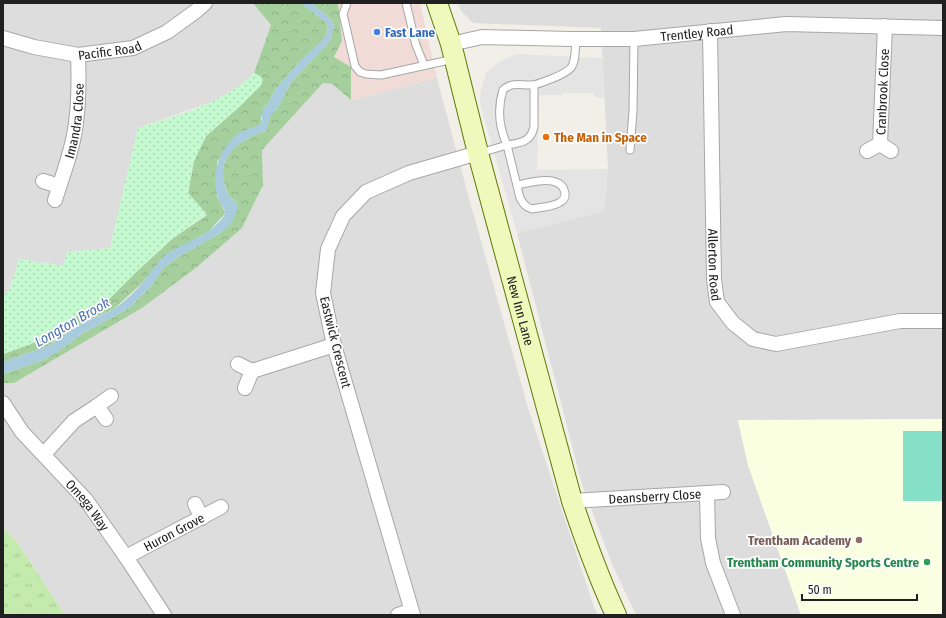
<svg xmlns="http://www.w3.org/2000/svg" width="946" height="618" viewBox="0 0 946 618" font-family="'Fira Sans Condensed',sans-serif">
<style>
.residential{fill:#dedddd}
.commercial{fill:#f1dbd7}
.education{fill:#fbffe2}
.grass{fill:url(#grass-tufts)}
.forest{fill:url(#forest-crowns)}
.park{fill:url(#park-dots)}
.pitch{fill:#86dfc7}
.parking{fill:#e4e4e4}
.water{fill:#a8cbde}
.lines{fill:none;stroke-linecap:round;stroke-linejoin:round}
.lane-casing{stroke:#a7a7a7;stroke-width:9}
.street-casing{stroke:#a7a7a7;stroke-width:16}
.secondary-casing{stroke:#5e7906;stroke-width:22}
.lane{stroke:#fff;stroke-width:7}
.street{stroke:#fff;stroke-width:14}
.secondary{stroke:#eff9bc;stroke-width:20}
.shop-dot{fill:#3f7fe0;stroke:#fff;stroke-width:1.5}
.food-dot{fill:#e8710a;stroke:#fff;stroke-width:1.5}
.education-dot{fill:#8d6e63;stroke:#fff;stroke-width:1.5}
.leisure-dot{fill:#2e9e5b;stroke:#fff;stroke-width:1.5}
.labels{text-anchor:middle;stroke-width:3.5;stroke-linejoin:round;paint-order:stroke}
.shop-label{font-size:13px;font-weight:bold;fill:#366cbe;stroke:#fff;text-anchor:start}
.street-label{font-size:13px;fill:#202020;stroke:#fff}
.food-label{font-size:13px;font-weight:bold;fill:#c56008;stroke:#fff;text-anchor:start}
.education-label{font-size:13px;font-weight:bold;fill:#785e54;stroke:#fff;text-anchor:end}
.leisure-label{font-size:13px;font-weight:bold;fill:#27864d;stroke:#fff;text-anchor:end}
.water-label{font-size:14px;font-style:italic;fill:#4c72b0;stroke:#fff}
</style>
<defs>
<pattern id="grass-tufts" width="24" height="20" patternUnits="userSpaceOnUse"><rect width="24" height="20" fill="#c4eaae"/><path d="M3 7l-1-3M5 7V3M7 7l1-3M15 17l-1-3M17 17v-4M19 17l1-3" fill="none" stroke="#a8c895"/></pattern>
<pattern id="forest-crowns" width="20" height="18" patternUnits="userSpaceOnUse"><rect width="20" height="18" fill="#a5cf9c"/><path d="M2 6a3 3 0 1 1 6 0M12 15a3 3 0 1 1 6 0" fill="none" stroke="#8eb186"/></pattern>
<pattern id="park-dots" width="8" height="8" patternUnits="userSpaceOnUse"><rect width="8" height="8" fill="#c5f9d0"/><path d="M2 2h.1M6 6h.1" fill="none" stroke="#a9d5b2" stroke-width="1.8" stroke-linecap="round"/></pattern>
</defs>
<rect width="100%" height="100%" fill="#f1efe7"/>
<path class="residential" d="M 3,3 L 253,3 L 271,25 L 254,73 L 244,83 L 220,99 L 138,128 L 110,248 L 67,252 L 64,266 L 19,259 L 9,291 L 3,294 Z
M 458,3 L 943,3 L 943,419 L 738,420 L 748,465 L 801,615 L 636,615 L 612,564 L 582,484 L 517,233 L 604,211 L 608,169 L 601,28 L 473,23 L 461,11 Z
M 437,78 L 467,191 L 528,408 L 594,607 L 598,615 L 65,615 L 17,542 L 3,527 L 3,383 L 14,383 L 142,308 L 197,267 L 242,228 L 263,185 L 262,150 L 323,83 L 332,84 L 351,100 Z"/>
<path class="commercial" d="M 338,3 L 420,3 L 437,78 L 351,100 L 351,67 L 334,57 L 342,41 Z"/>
<path class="education" d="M 943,419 L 943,615 L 801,615 L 748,465 L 738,420 Z"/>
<path class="grass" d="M 3,527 L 17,542 L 65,615 L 3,615 Z"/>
<path class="forest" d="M 253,3 L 301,3 L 327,23 L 328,31 L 323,40 L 302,59 L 275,90 L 268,104 L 264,108 L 261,118 L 262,123 L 257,127 L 235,136 L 217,162 L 217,196 L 225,212 L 224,215 L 209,231 L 184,246 L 171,251 L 163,258 L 141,284 L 114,309 L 87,321 L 57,339 L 51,345 L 3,362 L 3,354 L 31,344 L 75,317 L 108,300 L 134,274 L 172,239 L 207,215 L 188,193 L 194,161 L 206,136 L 238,108 L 261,85 L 263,78 L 254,73 L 271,25 Z
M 311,3 L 338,3 L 342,41 L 334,57 L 351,67 L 351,100 L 332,84 L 323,83 L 262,150 L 263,185 L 242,228 L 197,267 L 142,308 L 14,383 L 4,383 L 3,374 L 43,360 L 54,354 L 83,333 L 129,308 L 152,285 L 164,267 L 178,257 L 222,232 L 238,204 C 229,197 227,194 224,182 C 217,154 244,137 266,131 L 271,114 L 277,109 L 291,82 L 330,41 L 334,26 L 331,19 Z"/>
<path class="park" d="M 254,73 L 263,78 L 261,85 L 238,108 L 206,136 L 194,161 L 188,193 L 207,214 L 172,239 L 134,274 L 108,300 L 74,317 L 31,344 L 3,354 L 3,294 L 9,291 L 19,259 L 63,266 L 67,252 L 110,248 L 138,128 C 177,115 225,103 254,73 Z"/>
<path class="pitch" d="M 903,431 L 943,431 L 943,501 L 903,501 Z"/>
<path class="parking" d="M 516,54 L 603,58 L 604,98 L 595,97 L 594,93 L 563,93 L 563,95 L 539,95 L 537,170 L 608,169 L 604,211 L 517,233 L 480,104 L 481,90 L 486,73 L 499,62 Z"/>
<path class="water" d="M 301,3 L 311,3 L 331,19 L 334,26 L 330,41 L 291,82 L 277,109 L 271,115 L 266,131 C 244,137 217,154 224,182 C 227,194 228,196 238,204 L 238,210 L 230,225 L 222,232 L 178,257 L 164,267 L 152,285 L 129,308 L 83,333 L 54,354 L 43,360 L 3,374 L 3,362 L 51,345 C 61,336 74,328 86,322 C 95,317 105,314 114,309 C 124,302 135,292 143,282 C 151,272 160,258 171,251 C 189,241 205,237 220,221 C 222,219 224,216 225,213 C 225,208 219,202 218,197 C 210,175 219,152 235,136 C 242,129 254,129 262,123 L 262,113 L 264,108 L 268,104 L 275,90 L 302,59 L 323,40 L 328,31 L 327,23 Z"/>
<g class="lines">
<defs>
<path id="lane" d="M 347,3 L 343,14 L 355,66 L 360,72 L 366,74 L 381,75 L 454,59
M 406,3 L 416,45 L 424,65
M 534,85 L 534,127 C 531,142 520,143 507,145 C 499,127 497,109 503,90 C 512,81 522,86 533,85 C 539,84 545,81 551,79 C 577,69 574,66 576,39
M 630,150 L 633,111 L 634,39
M 480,153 L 507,145 L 520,198 C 523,203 525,207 532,209 C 542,207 571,206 564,190 C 563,185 557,182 552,181 C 541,179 528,183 518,185"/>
<g id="street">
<path id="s1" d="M 710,31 L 714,279 L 717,302 L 733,323 L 753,339 L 776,344 L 900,321 L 943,321"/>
<path id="s2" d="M 3,38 L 34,47 L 78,55 L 133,48 L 167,32 L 196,11 L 205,3"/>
<path id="s3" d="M 451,44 L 482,37 L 571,39 L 634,39 L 786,24 L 943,28"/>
<path d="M 880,144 L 891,151"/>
<path id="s4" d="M 867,151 L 880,144 L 885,26"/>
<path d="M 43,181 L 59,186"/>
<path id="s5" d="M 55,200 C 63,174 73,149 76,123 C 79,100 79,78 78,55"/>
<path d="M 238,364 L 252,371"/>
<path d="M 245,388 L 252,371 L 334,345"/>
<path id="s6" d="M 3,403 L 22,432 L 86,500 L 126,557 L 164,615"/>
<path d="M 97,406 L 106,419"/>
<path d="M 44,454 L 74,421 L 97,406 L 111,396"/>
<path d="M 707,493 L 723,492"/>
<path id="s7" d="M 572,501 L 707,493 L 708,538 L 713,563 L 733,615"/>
<path d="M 195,504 L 202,518"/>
<path id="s8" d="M 126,557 L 221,507"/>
<path d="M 398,615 L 411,611"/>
<path d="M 413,615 L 334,345 L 323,293 L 328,249 L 343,216 L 366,192 L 409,173 L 478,153"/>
</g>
<g id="secondary">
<path id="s9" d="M 437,3 L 451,44 L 478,153 L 572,501 C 585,540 599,578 616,615"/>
</g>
</defs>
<use href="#lane" class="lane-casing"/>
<use href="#street" class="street-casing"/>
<use href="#secondary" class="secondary-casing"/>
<use href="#lane" class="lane"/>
<use href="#street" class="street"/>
<use href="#secondary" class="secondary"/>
</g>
<circle class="shop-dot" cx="377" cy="32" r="4"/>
<circle class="food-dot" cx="546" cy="137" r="4"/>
<circle class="education-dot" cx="859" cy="540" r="4"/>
<circle class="leisure-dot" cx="927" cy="562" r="4"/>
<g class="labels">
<g class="shop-label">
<text x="385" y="37">Fast Lane</text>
</g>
<g class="street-label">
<text dy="5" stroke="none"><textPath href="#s3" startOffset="247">Trentley Road</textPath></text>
<text dy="5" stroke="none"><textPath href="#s2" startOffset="109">Pacific Road</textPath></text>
<text dy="5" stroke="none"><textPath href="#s4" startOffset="67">Cranbrook Close</textPath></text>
<text dy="5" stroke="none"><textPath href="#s5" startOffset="82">Imandra Close</textPath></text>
<text dy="5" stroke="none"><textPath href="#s1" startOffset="234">Allerton Road</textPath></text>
<text dy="5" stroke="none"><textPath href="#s9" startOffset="319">New Inn Lane</textPath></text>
<text transform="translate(336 342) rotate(76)" y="5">Eastwick Crescent</text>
<text dy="5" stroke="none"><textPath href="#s7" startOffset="83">Deansberry Close</textPath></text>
<text dy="5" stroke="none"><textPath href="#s6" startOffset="133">Omega Way</textPath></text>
<text dy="5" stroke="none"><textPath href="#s8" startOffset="54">Huron Grove</textPath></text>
</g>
<g class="food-label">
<text x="554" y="142">The Man in Space</text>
</g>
<g class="education-label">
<text x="851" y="545">Trentham Academy</text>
</g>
<g class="leisure-label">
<text x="919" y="567">Trentham Community Sports Centre</text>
</g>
<g class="water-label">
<text transform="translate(72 322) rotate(-30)" y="5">Longton Brook</text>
</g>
</g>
<rect width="946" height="618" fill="none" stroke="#202020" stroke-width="8"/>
<path d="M802 594v6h115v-6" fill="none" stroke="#202020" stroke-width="2"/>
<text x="808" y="594" font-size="12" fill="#202020" stroke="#ffffff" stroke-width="3" paint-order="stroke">50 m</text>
</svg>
